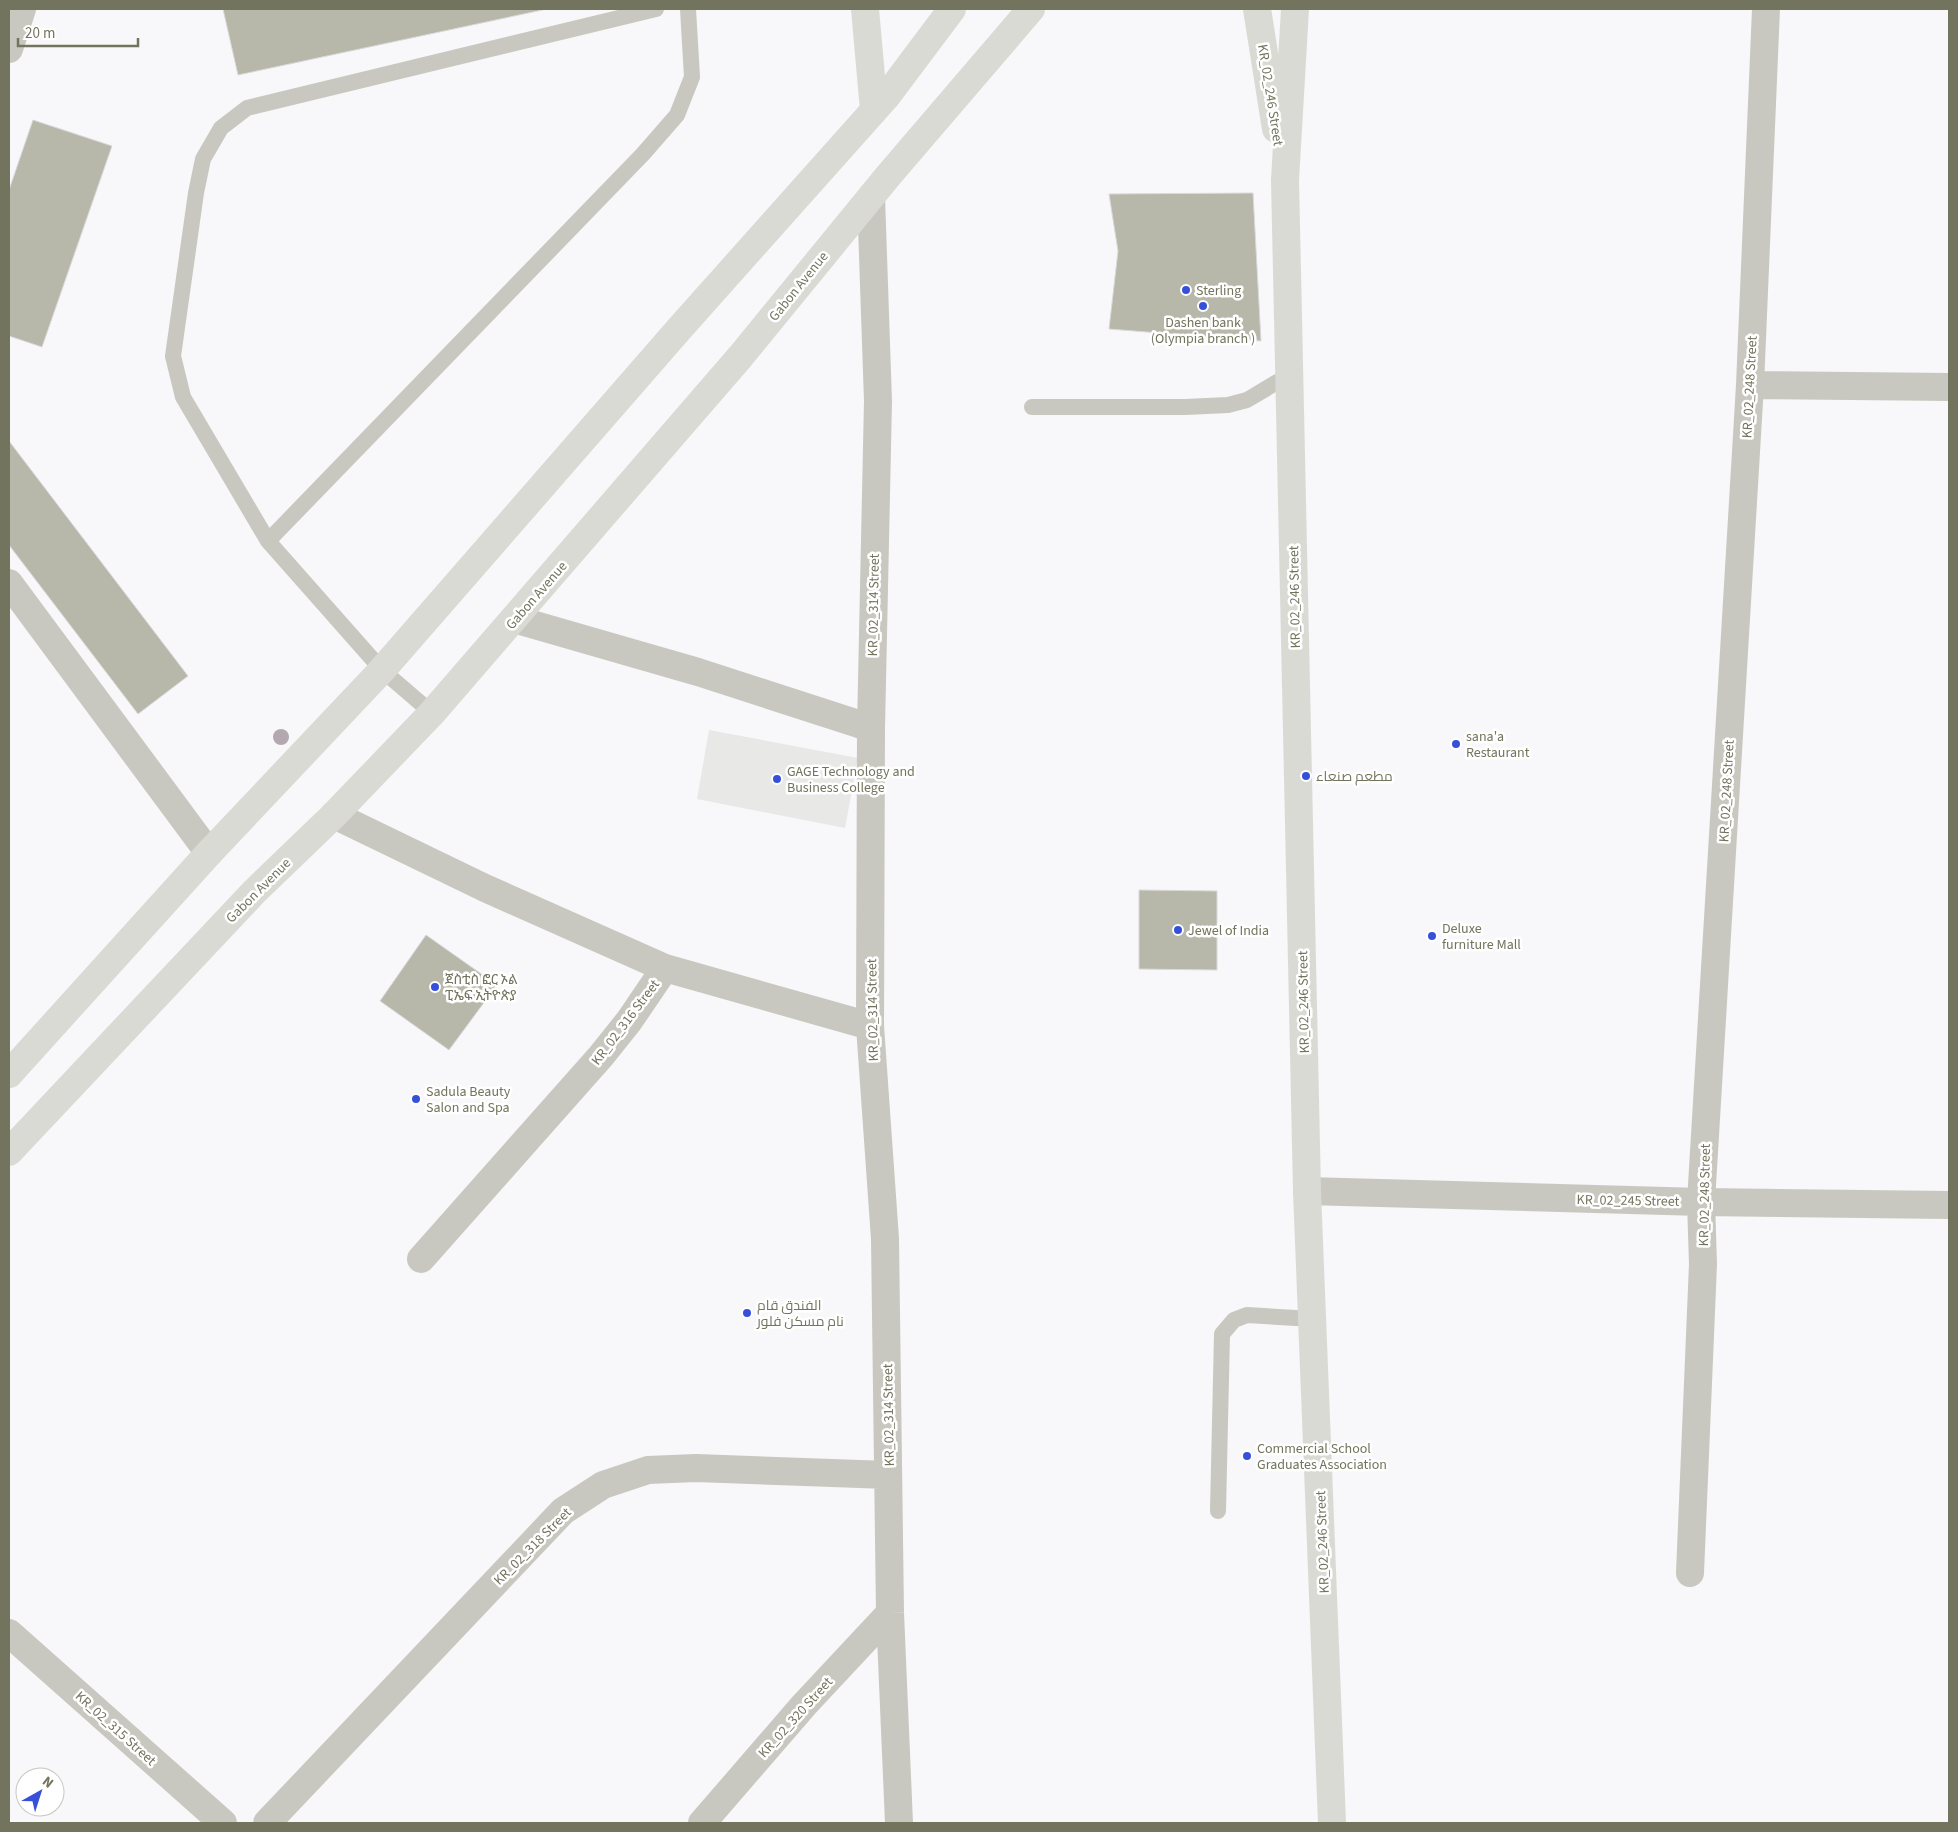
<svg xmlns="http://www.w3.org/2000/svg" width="1958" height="1832" viewBox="0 0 1958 1832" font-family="'Source Sans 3',Cairo,'Noto Sans Ethiopic',sans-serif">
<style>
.built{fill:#e8e8e7}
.building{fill:#b7b7aa;stroke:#dad9db}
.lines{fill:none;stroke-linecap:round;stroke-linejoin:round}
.lane{stroke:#c8c8c0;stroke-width:16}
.street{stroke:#c8c8c0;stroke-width:28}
.secondary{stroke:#dadad5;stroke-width:28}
.primary{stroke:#dadad5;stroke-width:28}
.tree{fill:#b4a8b0}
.poi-dot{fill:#3650d9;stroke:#fff;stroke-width:2}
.labels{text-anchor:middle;stroke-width:5;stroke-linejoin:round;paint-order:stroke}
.street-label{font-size:14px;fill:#73745d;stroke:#fff}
.poi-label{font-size:14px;fill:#73745d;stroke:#fff;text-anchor:start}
</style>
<rect width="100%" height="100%" fill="#f8f7f9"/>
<path class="built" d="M 709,730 L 858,758 L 845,828 L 697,799 Z"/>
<path class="building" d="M 223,9 L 547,9 L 238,75 Z
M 33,120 L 112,146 L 42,347 L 9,336 L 9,190 Z
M 1253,193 L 1261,341 L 1109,329 L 1118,251 L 1109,194 Z
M 9,441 L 188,676 L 138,714 L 9,545 Z
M 1139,890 L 1217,891 L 1217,970 L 1139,969 Z
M 426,935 L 497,985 L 449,1050 L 380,1001 Z"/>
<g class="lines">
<path class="lane" d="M 1032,407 L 1185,407 L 1228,405 L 1247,400 L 1289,375
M 268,541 L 643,154 L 677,115 L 692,77 L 688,9
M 432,713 L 382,670 L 268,541 L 183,397 L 173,356 L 196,193 L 203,159 L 221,128 L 247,108 L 656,9
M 1218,1511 L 1222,1334 L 1234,1320 L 1247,1315 L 1313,1319"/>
<path class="street" d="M 9,49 L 22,9
M 871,197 L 878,401 L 871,728 L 870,1026 L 885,1239 L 890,1613 L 899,1823
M 1750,385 L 1949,387
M 9,583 L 209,853
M 514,619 L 698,672 L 871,728
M 334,815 L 485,888 L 665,968 L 629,1021 L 601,1056 L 421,1259
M 665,968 L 870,1026
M 1307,1191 L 1701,1202 L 1949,1205
M 1690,1573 L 1703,1264 L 1701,1202 L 1750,385 L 1766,9
M 9,1633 L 223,1823
M 267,1823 L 563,1511 L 603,1485 L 648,1470 L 696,1468 L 888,1475
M 702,1823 L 804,1705 L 890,1613"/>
<path class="secondary" d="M 865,9 L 874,110
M 1257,9 L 1276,129
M 1295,9 L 1285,180 L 1307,1191 L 1332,1823"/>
<path class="primary" d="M 9,1074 L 209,853 L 382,670 L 680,328 L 886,97 L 952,9
M 9,1152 L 254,892 L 334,815 L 432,713 L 740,357 L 888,176 L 1031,9"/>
</g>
<circle class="tree" cx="281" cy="737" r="8"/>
<g class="poi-dot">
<circle cx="1186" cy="290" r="5"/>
<circle cx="1203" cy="306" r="5"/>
<circle cx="1456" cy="744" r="5"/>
<circle cx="1306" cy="776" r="5"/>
<circle cx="777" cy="779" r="5"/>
<circle cx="1178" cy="930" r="5"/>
<circle cx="1432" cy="936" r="5"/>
<circle cx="435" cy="987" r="5"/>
<circle cx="416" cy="1099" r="5"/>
<circle cx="747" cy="1313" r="5"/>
<circle cx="1247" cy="1456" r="5"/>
</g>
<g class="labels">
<g class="street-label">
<text transform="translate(1271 95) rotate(81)" y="5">KR_02_246 Street</text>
<text transform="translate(798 286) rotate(-51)" y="5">Gabon Avenue</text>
<text transform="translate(1749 387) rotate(-87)" y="5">KR_02_248 Street</text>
<text transform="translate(536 595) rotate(-49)" y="5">Gabon Avenue</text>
<text transform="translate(1294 597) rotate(-91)" y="5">KR_02_246 Street</text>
<text transform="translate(873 605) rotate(-89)" y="5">KR_02_314 Street</text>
<text transform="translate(1726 791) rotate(-87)" y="5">KR_02_248 Street</text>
<text transform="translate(258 890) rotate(-45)" y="5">Gabon Avenue</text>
<text transform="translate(1303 1002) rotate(-91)" y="5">KR_02_246 Street</text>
<text transform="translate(872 1010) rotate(-91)" y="5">KR_02_314 Street</text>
<text transform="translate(625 1022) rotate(-53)" y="5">KR_02_316 Street</text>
<text transform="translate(1704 1195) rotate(-89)" y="5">KR_02_248 Street</text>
<text transform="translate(1628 1200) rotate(1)" y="5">KR_02_245 Street</text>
<text transform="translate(888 1415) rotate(-91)" y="5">KR_02_314 Street</text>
<text transform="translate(1322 1542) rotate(-92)" y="5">KR_02_246 Street</text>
<text transform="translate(532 1546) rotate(-45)" y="5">KR_02_318 Street</text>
<text transform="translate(795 1717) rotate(-48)" y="5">KR_02_320 Street</text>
<text transform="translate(116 1728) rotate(42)" y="5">KR_02_315 Street</text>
</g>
<g class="poi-label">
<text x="1196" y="295">Sterling</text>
<text x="1203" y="327" text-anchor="middle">Dashen bank<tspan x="1203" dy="16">(Olympia branch )</tspan></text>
<text x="1466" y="741">sana'a<tspan x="1466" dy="16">Restaurant</tspan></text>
<text x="787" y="776">GAGE Technology and<tspan x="787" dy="16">Business College</tspan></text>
<text x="1316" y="781">مطعم صنعاء</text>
<text x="1442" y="933">Deluxe<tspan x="1442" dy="16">furniture Mall</tspan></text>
<text x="1188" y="935">Jewel of India</text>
<text x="445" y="984">ጀስቲስ ፎር ኦል<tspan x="445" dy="16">ፒኤፍ ኢትዮጵያ</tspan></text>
<text x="426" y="1096">Sadula Beauty<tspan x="426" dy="16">Salon and Spa</tspan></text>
<text x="757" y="1310">الفندق قام<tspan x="757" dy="16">نام مسكن فلور</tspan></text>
<text x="1257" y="1453">Commercial School<tspan x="1257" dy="16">Graduates Association</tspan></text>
</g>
</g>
<rect width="1958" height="1832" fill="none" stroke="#73745d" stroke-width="20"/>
<g transform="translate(40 1792) rotate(39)"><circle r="24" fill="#ffffff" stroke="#c7c7be"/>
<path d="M0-4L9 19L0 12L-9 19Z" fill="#3650d9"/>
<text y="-8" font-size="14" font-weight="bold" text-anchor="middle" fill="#73745d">N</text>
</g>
<path d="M18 38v8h120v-8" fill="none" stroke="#73745d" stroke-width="2.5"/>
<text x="25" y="38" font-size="15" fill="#73745d" stroke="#ffffff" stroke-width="4" paint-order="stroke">20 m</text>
</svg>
